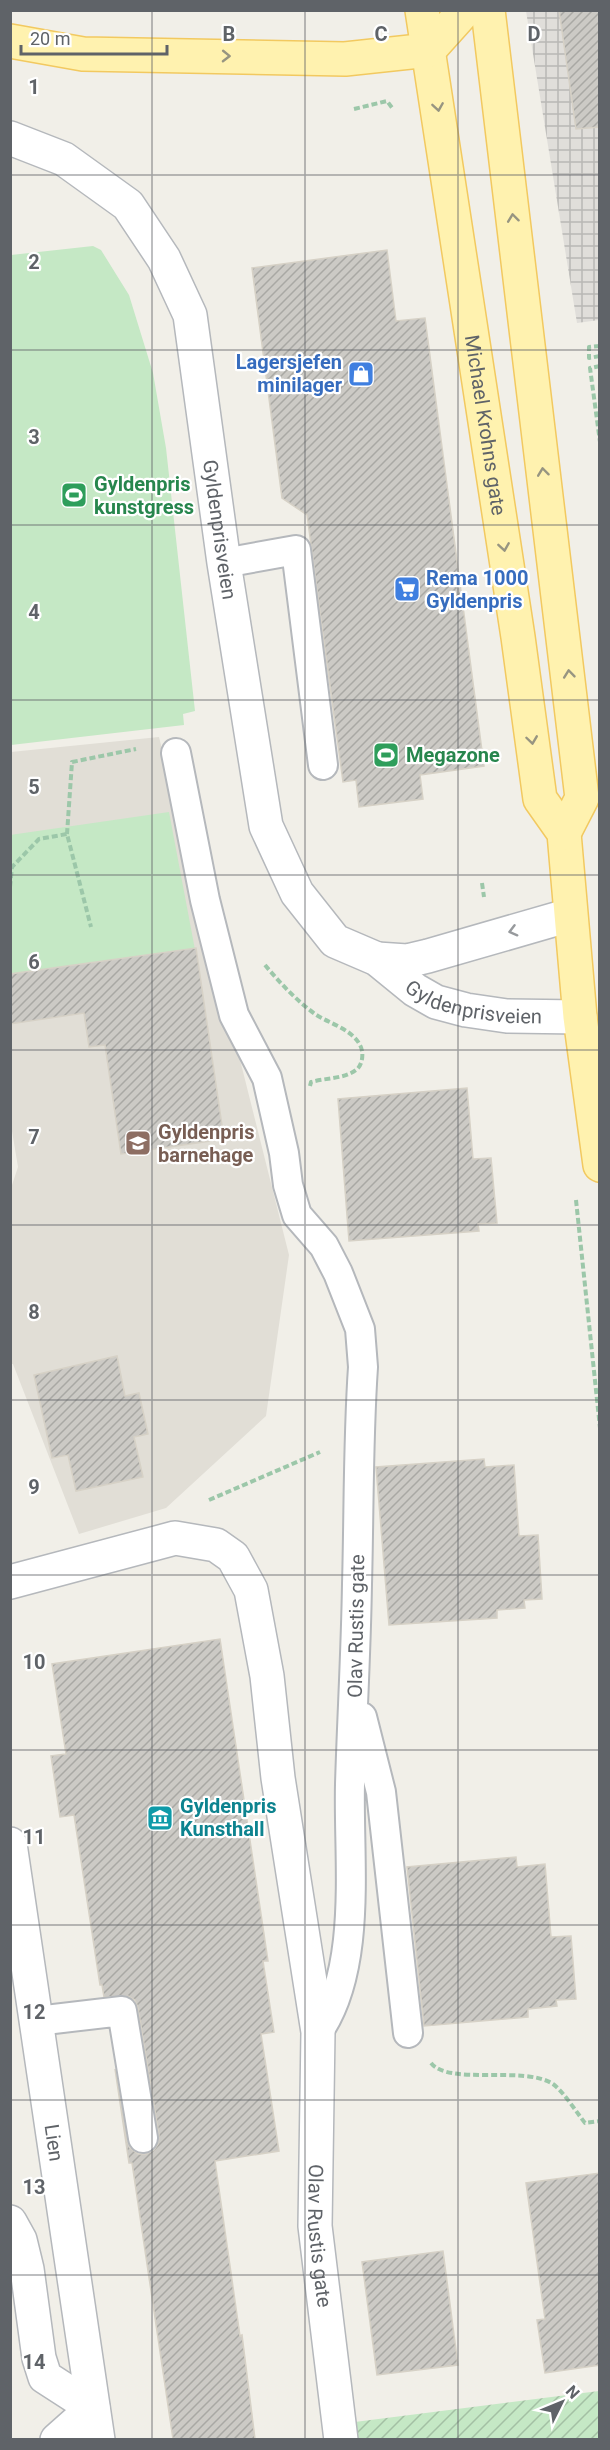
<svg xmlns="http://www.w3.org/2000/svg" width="610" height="2450" viewBox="0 0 610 2450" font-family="Roboto,sans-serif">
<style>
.industrial{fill:url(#industrial-grid)}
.education{fill:#e1ded6}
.green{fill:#c5e8c5}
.garden{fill:url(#garden-furrows)}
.building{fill:url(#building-hatch);stroke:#d6d1c6;stroke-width:1.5}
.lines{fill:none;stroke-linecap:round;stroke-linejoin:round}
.service-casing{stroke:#b5b8bc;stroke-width:32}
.minor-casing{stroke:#b5b8bc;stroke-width:36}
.tertiary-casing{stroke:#b5b8bc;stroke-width:36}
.primary-casing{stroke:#f2c960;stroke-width:36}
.path{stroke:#9cc7a9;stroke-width:4;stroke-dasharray:6 3;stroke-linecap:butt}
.service{stroke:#fff;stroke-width:28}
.minor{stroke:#fff;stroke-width:33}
.tertiary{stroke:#fff;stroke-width:33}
.primary{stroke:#fff2af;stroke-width:33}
.oneway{stroke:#979581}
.oneway2{stroke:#979a9d}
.grid{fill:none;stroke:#5f6368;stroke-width:1.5;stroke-opacity:0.55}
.labels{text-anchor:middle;stroke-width:4.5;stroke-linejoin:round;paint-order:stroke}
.shop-label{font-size:20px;font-weight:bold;fill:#366cbe;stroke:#fff;text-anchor:end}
.street-label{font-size:20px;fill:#5f6368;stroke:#fff}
.leisure-label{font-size:20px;font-weight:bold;fill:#27864d;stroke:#fff;text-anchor:start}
.education-label{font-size:20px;font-weight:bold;fill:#785e54;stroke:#fff;text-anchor:start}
.culture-label{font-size:20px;font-weight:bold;fill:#0d838f;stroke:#fff;text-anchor:start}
.grid-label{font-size:20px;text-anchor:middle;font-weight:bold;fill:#5f6368;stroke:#fff;stroke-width:4.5;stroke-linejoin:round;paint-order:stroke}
</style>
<defs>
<pattern id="industrial-grid" width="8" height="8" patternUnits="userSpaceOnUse" patternTransform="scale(1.5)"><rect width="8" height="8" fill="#e0deda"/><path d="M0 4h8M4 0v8" fill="none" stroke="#b9b8b5"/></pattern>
<pattern id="garden-furrows" width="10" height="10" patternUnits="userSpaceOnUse" patternTransform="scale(1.5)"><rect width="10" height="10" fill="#c5e8c5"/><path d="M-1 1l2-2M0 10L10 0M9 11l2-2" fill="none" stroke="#a3c0a4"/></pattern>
<pattern id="building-hatch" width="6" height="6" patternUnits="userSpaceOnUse" patternTransform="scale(1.5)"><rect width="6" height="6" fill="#cccac5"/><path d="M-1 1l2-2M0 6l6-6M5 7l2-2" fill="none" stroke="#a9a8a4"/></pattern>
</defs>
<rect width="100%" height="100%" fill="#f1efe8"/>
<path class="industrial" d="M 526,11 L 599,11 L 599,320 L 577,323 Z"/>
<path class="education" d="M 159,737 L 289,1255 L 266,1416 L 166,1508 L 79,1534 L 13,1364 L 11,1364 L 10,1191 L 18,1167 L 10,1119 L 11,752 Z"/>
<path class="green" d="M 93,246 L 101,250 L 129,295 L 153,373 L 166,448 L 195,711 L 183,714 L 184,725 L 11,745 L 11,255 Z
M 169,812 L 196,955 L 11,981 L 10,835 Z"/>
<path class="garden" d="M 599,2391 L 599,2439 L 341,2439 L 339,2424 Z"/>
<path class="building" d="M 559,10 L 600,10 L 600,127 L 576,129 Z
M 387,250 L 396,321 L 425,318 L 484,766 L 420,775 L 423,799 L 359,807 L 356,780 L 343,782 L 307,515 L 282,498 L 252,268 Z
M 196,948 L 224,1139 L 121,1154 L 105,1045 L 89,1047 L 84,1013 L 10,1024 L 10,974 Z
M 467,1088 L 473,1159 L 491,1158 L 497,1223 L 478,1224 L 479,1231 L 349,1241 L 338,1099 Z
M 117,1356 L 125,1396 L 139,1393 L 148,1434 L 134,1437 L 143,1477 L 76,1491 L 68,1455 L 52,1458 L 34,1375 Z
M 484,1459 L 485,1467 L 514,1465 L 519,1536 L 538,1535 L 542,1599 L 524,1600 L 525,1608 L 497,1610 L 497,1618 L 389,1625 L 376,1467 Z
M 220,1639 L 268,1961 L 263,1961 L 274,2032 L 261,2034 L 279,2151 L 215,2161 L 240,2336 L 242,2335 L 255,2439 L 173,2439 L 132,2163 L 129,2163 L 115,2069 L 127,2141 L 130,2148 L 138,2154 L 146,2154 L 154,2150 L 158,2144 L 159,2135 L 138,2008 L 135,2000 L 128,1996 L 104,1997 L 102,1985 L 100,1985 L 74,1815 L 60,1817 L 51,1756 L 66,1754 L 52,1664 Z
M 516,1857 L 517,1867 L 545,1864 L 551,1937 L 571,1936 L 576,1999 L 556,2000 L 557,2006 L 528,2009 L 528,2017 L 424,2026 L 407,1867 Z
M 600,2173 L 600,2365 L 545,2373 L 537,2320 L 545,2319 L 526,2183 Z
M 443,2251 L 458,2365 L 377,2375 L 362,2262 Z"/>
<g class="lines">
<defs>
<path id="service" d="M 224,563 L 296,550 L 323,765
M 176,753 L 205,900 L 234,1015 L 267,1078 L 284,1153 L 288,1185 L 297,1215 L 324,1246 L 338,1273 L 360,1329 L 363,1367 C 358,1439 359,1512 357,1584 C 356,1651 352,1717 350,1784 C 348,1859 363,1968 318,2032
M 362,1717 L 381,1792 L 408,2033
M 37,2021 L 122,2011 L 143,2138"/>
<g id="minor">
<path id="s1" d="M 10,1582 L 175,1538 L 216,1545 L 233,1557 L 251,1590 L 267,1676 L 278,1778 L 318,2032 L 315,2226 L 341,2440"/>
<path id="s2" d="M 10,1844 L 98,2440"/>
<path d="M 10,2222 L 20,2240 L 27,2269 L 39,2358 L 45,2377 L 93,2408 L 57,2440"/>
</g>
<g id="tertiary">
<path id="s3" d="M 10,138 L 64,159 L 128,205 L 164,259 L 190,315 L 224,563 L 266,826 L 297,893 L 335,941 L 377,959 L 415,990 L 436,1002 L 466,1010 L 507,1016 L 580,1017"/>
<path d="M 377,959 L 407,961 L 428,956 L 570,915"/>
</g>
<g id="primary">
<path id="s4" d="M 422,10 L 518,637 L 540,799 L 564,833 L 580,1017 L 600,1165"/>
<path d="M 488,10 L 582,798 L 564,833"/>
<path d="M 10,41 L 83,54 L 345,59 L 429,50 L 465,10"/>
</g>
</defs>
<use href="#service" class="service-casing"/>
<use href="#minor" class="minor-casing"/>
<use href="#tertiary" class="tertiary-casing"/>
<use href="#primary" class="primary-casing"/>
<path class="path" d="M 354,109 L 387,101 L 393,109
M 600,346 L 589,347 L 589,358 L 600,356
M 600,366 L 590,368 L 600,442
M 67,834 L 72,762 L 136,749
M 482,883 L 484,897
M 10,887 L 12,867 L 39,839 L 67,834 L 91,927
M 265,965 C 280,983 296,1000 315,1014 C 328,1023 352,1029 360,1045 C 364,1052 363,1065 356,1070 C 344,1079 325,1078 311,1082 L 310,1086
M 10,1160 L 10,1188
M 576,1200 L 600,1428
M 209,1500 L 320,1452
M 431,2063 C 449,2086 524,2065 553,2084 C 563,2091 577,2113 585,2123 L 600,2121"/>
<use href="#service" class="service"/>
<use href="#minor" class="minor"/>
<use href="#tertiary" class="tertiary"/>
<use href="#primary" class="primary"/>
</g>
<defs><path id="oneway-chevron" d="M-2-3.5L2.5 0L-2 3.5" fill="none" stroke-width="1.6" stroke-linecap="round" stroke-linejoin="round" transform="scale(1.5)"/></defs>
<g class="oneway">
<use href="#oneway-chevron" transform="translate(226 56) rotate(1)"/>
<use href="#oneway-chevron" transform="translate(438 107) rotate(81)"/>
<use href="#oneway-chevron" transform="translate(513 218) rotate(-97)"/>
<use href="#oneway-chevron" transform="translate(543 472) rotate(-97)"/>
<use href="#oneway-chevron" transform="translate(504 547) rotate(81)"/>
<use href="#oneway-chevron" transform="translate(569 674) rotate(-96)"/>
<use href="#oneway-chevron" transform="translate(532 740) rotate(82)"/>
</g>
<use class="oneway2" href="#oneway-chevron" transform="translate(513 931) rotate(165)"/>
<path class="grid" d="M 152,10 L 152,2440M 305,10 L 305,2440M 458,10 L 458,2440M 10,175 L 600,175M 10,350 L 600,350M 10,525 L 600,525M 10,700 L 600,700M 10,875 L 600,875M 10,1050 L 600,1050M 10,1225 L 600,1225M 10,1400 L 600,1400M 10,1575 L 600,1575M 10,1750 L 600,1750M 10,1925 L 600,1925M 10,2100 L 600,2100M 10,2275 L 600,2275"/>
<defs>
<symbol id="shop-square" viewBox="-11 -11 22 22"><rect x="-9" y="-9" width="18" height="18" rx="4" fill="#3f7fe0" stroke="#fff"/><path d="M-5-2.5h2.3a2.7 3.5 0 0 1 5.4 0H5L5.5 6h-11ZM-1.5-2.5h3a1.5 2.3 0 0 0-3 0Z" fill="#fff"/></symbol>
<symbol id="stadium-square" viewBox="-11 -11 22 22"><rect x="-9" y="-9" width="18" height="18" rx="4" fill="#2e9e5b" stroke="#fff"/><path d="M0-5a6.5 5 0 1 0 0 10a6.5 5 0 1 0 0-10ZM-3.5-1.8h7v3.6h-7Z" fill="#fff"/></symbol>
<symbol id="supermarket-square" viewBox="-11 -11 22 22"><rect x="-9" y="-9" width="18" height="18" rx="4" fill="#3f7fe0" stroke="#fff"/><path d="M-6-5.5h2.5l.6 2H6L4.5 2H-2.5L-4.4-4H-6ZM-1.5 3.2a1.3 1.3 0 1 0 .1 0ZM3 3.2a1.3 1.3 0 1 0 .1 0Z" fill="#fff"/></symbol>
<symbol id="school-square" viewBox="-11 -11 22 22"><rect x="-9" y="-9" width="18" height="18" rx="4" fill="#8d6e63" stroke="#fff"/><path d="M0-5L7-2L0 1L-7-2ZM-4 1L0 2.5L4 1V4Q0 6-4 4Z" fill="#fff"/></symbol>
<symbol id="museum-square" viewBox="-11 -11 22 22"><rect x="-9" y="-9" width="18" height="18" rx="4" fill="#0f9aa8" stroke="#fff"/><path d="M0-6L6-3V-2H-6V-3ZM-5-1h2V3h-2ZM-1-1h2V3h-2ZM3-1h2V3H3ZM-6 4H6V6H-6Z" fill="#fff"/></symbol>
</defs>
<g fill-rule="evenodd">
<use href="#shop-square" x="346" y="359" width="30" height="30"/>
<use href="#stadium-square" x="59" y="480" width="30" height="30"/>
<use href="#supermarket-square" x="392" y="574" width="30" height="30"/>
<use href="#stadium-square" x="371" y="740" width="30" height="30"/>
<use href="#school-square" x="123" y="1128" width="30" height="30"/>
<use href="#museum-square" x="145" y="1803" width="30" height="30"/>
</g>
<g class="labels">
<g class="shop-label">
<text x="342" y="369">Lagersjefen<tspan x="342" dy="23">minilager</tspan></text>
<text x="426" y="585" text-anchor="start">Rema 1000<tspan x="426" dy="23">Gyldenpris</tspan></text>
</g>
<g class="street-label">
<text dy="7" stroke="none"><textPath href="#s4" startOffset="420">Michael Krohns gate</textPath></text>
<text dy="7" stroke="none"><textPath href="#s3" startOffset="480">Gyldenprisveien</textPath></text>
<text dy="7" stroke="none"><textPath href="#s3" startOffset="1071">Gyldenprisveien</textPath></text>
<text transform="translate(356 1626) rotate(-89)" y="7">Olav Rustis gate</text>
<text dy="7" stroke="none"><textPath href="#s2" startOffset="302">Lien</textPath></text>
<text dy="7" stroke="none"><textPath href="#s1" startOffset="922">Olav Rustis gate</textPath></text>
</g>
<g class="leisure-label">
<text x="94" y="491">Gyldenpris<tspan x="94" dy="23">kunstgress</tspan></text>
<text x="406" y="762">Megazone</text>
</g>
<g class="education-label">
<text x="158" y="1139">Gyldenpris<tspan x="158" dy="23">barnehage</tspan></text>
</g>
<g class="culture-label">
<text x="180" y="1813">Gyldenpris<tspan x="180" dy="23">Kunsthall</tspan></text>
</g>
</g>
<g class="grid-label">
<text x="229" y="41">B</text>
<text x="381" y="41">C</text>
<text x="534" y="41">D</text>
<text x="34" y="94">1</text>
<text x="34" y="269">2</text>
<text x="34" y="444">3</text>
<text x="34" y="619">4</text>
<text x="34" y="794">5</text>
<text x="34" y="969">6</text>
<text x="34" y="1144">7</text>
<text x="34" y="1319">8</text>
<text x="34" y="1494">9</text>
<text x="34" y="1669">10</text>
<text x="34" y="1844">11</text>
<text x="34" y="2019">12</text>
<text x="34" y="2194">13</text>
<text x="34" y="2369">14</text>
</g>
<rect width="610" height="2450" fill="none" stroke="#5f6368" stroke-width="24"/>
<g transform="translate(562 2402) rotate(47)" stroke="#ffffff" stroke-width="4.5" paint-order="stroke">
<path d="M0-4.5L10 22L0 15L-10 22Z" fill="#5f6368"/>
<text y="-9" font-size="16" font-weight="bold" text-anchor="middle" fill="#5f6368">N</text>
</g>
<path d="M21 45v9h146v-9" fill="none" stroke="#5f6368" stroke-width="3"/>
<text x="30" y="45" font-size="18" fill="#5f6368" stroke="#ffffff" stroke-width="4.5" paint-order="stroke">20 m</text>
</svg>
